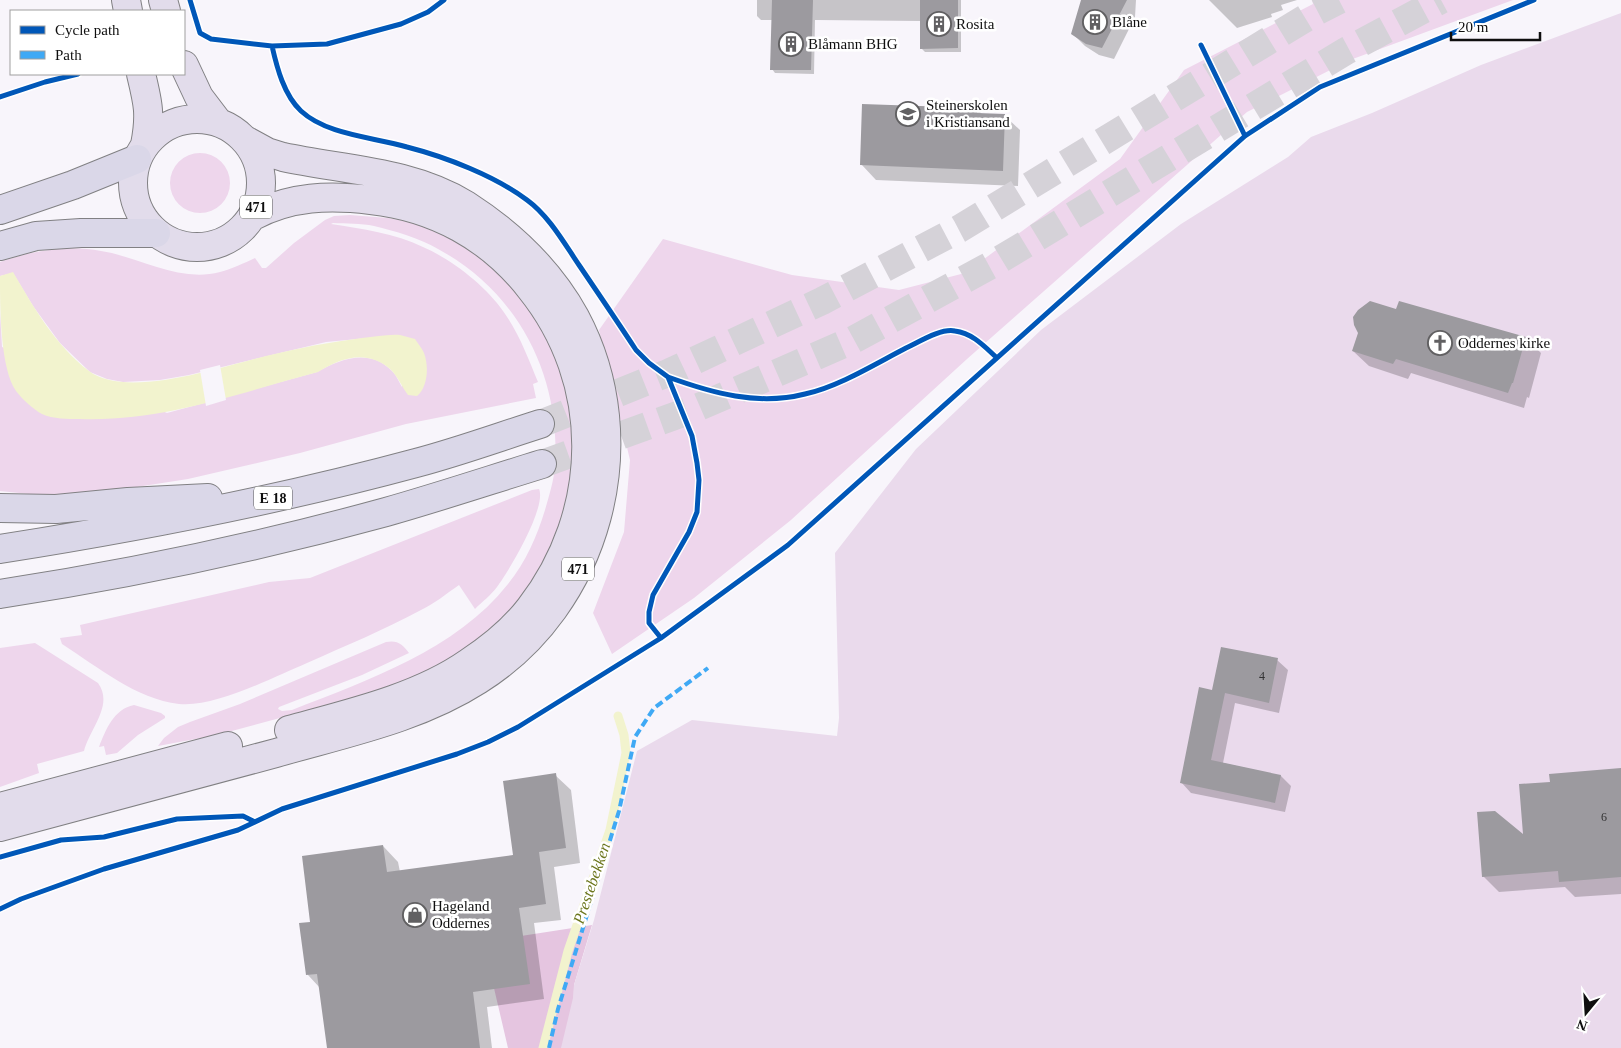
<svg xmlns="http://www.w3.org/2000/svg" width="1621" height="1048" viewBox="0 0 1621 1048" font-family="Georgia,serif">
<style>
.green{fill:#eed6ec}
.forest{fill:#e5c5e0}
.cemetery{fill:#eadaec}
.water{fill:#f2f3ce}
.pier{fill:#f8f5fb}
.shadow{fill:#0003}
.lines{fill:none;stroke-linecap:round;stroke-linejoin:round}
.stream{stroke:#f2f3ce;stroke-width:9}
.building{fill:#9c9a9f}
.highway-tunnel{stroke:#d5d2d8;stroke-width:28;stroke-dasharray:28 14;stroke-linecap:butt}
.major-casing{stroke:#818083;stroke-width:30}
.highway-casing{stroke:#818083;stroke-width:30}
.major{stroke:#e2dceb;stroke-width:28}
.highway{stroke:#dad7e8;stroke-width:28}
.quiet{stroke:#3fa9f5;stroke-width:4;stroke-dasharray:8 4;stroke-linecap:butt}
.cycleway-casing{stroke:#fff;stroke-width:8}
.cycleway{stroke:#0057b8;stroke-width:5}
.labels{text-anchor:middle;stroke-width:5;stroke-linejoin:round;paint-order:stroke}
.number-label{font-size:12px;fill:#323233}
.shield{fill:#fff;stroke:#575757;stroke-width:1}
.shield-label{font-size:14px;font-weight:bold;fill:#0f0f0f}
.poi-label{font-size:15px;fill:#0f0f0f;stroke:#fff;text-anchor:start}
.water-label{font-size:16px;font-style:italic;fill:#6c761d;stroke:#fff}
</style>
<rect width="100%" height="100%" fill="#f8f5fb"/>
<path class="green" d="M 1312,0 L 1513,0 L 1350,60 L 1247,112 L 967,359 L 791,520 L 694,598 L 612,654 L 593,613 L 624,532 L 630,460 L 599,330 L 663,239 L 792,275 L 899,290 L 965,273 L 1120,159 L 1184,70 L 1313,4 Z
M170 183a30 30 0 1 1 60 0a30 30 0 1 1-60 0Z
M 350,215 L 388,218 L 420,224 L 447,234 L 488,260 L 529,303 L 561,363 L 569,402 L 574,463 L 561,524 L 537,576 L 511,611 L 487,633 L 464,650 L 438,666 L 387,689 L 217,735 L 158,746 L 164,738 L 178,727 L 190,722 L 240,704 L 386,642 C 398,640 402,644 409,653 L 362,675 L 279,707 L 278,709 L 282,711 L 292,710 C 368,680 456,650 508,584 C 526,562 537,536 545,510 C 549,496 554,480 555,466 C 561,376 518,292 438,249 C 419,238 395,231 374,226 C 361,223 346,224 333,223 L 331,224 C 362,229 395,233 423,247 C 451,259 486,286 503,311 C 519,333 528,358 538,382 L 533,384 L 536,398 L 406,424 L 300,453 L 188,479 L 85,495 L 38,495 L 0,491 L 0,312 L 2,347 L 167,413 L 317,372 C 340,359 369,348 391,370 C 396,374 399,382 402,387 L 400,335 L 326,342 L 189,375 L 160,380 L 123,382 L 107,379 L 90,372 L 60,343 L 33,306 L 13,273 L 0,276 L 0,262 C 32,251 67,244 101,251 C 140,257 179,283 220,272 C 232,269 244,263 255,258 L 262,268 L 266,268 L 294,243 L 325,220 L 334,216 Z
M 539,489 C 547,507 509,571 497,587 C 491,595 482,602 475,609 L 459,585 C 446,594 434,604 421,610 C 384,630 345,646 307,663 C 274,677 214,708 179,704 C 136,699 98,667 62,644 L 60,638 L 82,635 L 80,625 L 269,582 L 310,578 L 532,490 Z
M 35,643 L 98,683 C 114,705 90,728 84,751 L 37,764 L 39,773 L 0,787 L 0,648 Z
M 134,705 L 161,713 L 165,716 L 165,718 L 138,735 L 117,753 L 106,755 L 104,746 L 99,747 C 106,729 114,709 134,705 Z"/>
<path class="forest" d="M 592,925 L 574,985 L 573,1048 L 508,1048 L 486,954 L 450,947 Z"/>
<path class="cemetery" d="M 1621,13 L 1621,1048 L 561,1048 L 573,998 L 574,985 L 594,920 L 637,751 L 692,720 L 837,736 L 839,718 L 835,553 L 916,449 L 1041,330 L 1181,224 L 1288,157 L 1311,137 L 1372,113 L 1481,65 Z"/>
<path class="water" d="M 13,272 C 34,308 56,346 89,371 C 127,400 223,366 266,356 C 298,348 330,342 362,338 C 375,337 388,334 400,335 C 405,336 410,338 415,339 C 418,344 422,348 424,353 C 429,366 428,387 417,396 L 408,395 C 402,387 397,375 390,369 C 366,349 341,358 318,372 C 239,393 161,422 80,419 C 68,419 53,419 42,414 C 34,410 22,399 16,391 C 0,368 0,306 0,276 Z"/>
<path class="pier" d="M 220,365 L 226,400 L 206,406 L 200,370 Z"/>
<path class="shadow" d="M 757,0 L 961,0 L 961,52 L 925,52 L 921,48 L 921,21 L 815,20 L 814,74 L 775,73 L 772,69 L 773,20 L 761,20 L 757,16 Z
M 1082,0 L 1136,0 L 1135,17 L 1114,59 L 1099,55 L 1085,46 L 1073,34 Z
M 1209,0 L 1297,0 L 1281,5 L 1283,10 L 1271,14 L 1272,17 L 1237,28 Z
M 977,109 L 982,114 L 1004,115 L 1020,130 L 1018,186 L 876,180 L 861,164 Z
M 1397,310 L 1526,338 L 1541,353 L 1529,398 L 1527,397 L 1524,408 L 1411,373 L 1408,379 L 1369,366 L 1353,351 Z
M 1277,660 L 1288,670 L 1279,713 L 1235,703 L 1223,763 L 1281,776 L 1291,786 L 1285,812 L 1191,793 L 1181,782 L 1213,691 Z
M 1621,770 L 1621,894 L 1575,897 L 1565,887 L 1499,892 L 1483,876 L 1525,837 L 1551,783 Z
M 555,775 L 571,790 L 580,863 L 554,867 L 561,920 L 534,923 L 544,999 L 487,1007 L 492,1048 L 329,1048 L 320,988 L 308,975 L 312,923 L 383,846 L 398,862 L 400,872 L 515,856 Z"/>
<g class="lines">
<path class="stream" d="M 543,1048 L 568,951 L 610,830 L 626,753 L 624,735 L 618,716"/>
</g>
<path class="building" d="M 772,0 L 813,0 L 811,70 L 770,70 Z
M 920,0 L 958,0 L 958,48 L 920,49 Z
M 1081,0 L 1127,0 L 1102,48 L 1086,44 L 1071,34 Z
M 862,104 L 977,108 L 977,113 L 1005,114 L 1003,171 L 860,165 Z
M 1370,301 L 1396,309 L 1399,301 L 1526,337 L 1513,383 L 1512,383 L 1508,393 L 1396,359 L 1393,364 L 1352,351 L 1358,333 L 1354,325 L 1353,317 L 1358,310 Z
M 1221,647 L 1278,658 L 1269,703 L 1225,693 L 1211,760 L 1281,775 L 1275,803 L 1180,783 L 1199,687 L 1212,690 Z
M 1621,768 L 1621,877 L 1559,882 L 1558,871 L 1482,877 L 1477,812 L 1495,811 L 1523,834 L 1519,784 L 1550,782 L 1549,774 Z
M 556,773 L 566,848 L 539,852 L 546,904 L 519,908 L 530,984 L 473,992 L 480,1048 L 327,1048 L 317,974 L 306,975 L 299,923 L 310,922 L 302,856 L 383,845 L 387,872 L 513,855 L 503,781 Z"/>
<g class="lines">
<path class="highway-tunnel" d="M 540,424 L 668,373 L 822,301 L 959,229 L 1314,13 L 1339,0
M 542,464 L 694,409 L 853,340 L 991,265 L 1346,51 L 1441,0"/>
<defs>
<path id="major" d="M 126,0 L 128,11
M 163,0 L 166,11
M 184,65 L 199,97 L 218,122
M 141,74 C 148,103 151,114 145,145
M133 183a64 64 0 1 1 128 0a64 64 0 1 1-128 0Z
M 253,216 C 291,196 329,195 371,200 C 435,207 490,237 530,288 C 606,382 604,512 530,608 C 513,630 491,648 468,663 C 418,698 347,714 289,730
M 0,807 L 228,746
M 0,827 C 92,803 184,778 276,753 C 345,733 417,719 478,680 C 598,605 642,442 575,317 C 549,270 511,234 466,205 C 411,171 344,170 283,157 L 267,152 L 245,140"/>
<path id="highway" d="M 0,210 L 73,185 L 137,159
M 0,246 L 36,236 L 81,233 L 156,233
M 0,508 L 56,509 L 128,502 L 208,498
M 0,549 C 140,527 279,500 416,463 C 458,452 499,437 540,424
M 0,594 C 130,574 259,547 386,512 C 439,497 490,480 542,464"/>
</defs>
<use href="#major" class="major-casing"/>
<use href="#highway" class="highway-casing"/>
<use href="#major" class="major"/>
<use href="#highway" class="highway"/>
<path class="quiet" d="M 549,1048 L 558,1009 L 619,811 L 635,737 L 654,708 L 708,668"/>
<defs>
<path id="cycleway" d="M 190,0 L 200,33 L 211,39 L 272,46 L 327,44 L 401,24 L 428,12 L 444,0
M 1201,45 L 1245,136
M 272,46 C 277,68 284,95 301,111 C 327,135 373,137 407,147 C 446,157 495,176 527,200 C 549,216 564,243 579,265 C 598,293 617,321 636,350 L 649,363 L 668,377 L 692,436 L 697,463 L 699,480 L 697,512 L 689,532 L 653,595 L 649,612 L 649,623 L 661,638
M 0,97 L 45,82 L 78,74
M 668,377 C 712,393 758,406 805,394 C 838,387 875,364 906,348 C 919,342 941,328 955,331 C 972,333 984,346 996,357
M 0,857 L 61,840 L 104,837 L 177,819 L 243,816 L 253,821
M 0,909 L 21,899 L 104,869 L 238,830 L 282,809 L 457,754 L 488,742 L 518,727 L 661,638 L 788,545 L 1245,136 L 1320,87 L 1534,0"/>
</defs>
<use href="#cycleway" class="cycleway-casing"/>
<use href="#cycleway" class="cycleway"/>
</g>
<defs>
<symbol id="building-ring" viewBox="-11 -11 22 22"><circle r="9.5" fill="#fff" stroke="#616062" stroke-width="1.5"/><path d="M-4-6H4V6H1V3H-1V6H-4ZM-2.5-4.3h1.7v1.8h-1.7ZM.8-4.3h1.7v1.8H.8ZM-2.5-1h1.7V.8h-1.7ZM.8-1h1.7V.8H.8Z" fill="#616062"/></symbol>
<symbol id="school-ring" viewBox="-11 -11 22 22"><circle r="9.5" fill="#fff" stroke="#616062" stroke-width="1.5"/><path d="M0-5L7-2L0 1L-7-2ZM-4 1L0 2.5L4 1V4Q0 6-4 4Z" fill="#616062"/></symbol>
<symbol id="church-ring" viewBox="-11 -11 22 22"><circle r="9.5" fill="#fff" stroke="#616062" stroke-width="1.5"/><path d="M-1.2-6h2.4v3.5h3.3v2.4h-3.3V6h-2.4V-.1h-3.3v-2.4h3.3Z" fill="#616062"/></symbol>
<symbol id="shop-ring" viewBox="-11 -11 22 22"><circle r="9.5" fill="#fff" stroke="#616062" stroke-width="1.5"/><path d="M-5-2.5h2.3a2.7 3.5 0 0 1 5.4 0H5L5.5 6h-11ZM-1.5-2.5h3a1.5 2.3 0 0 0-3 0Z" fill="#616062"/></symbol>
</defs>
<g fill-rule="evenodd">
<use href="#building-ring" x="1081" y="8" width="28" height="28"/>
<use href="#building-ring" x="925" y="10" width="28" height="28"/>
<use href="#building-ring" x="777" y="30" width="28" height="28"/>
<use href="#school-ring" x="894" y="100" width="28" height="28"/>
<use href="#church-ring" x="1426" y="329" width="28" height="28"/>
<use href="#shop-ring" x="401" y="901" width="28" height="28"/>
</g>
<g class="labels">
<g class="number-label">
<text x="1262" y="680">4</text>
<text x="1604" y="821">6</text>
</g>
<g class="shield">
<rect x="240" y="195.5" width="32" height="23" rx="4"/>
<rect x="254" y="486.5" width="38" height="23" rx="4"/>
<rect x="562" y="557.5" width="32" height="23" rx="4"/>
</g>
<g class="shield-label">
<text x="256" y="212">471</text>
<text x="273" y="503">E 18</text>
<text x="578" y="574">471</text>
</g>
<g class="poi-label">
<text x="1112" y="27">Blåne</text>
<text x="956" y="29">Rosita</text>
<text x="808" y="49">Blåmann BHG</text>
<text x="926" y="110">Steinerskolen<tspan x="926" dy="17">i Kristiansand</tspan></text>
<text x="1458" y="348">Oddernes kirke</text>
<text x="432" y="911">Hageland<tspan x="432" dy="17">Oddernes</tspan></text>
</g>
<g class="water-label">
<text transform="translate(591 883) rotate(-71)" y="6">Prestebekken</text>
</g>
</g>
<rect x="10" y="10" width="175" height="65" fill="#ffffff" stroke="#9f9f9f"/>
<rect x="20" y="26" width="25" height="8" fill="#0057b8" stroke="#9f9f9f"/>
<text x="55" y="35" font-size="15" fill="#0f0f0f">Cycle path</text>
<rect x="20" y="51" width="25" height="8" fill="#3fa9f5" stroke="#9f9f9f"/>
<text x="55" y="60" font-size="15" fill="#0f0f0f">Path</text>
<g transform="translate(1586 1013) rotate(198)" stroke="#ffffff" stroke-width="4" paint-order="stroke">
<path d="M0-4L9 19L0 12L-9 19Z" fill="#0f0f0f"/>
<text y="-8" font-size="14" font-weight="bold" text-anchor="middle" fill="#0f0f0f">N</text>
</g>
<path d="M1451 32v8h89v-8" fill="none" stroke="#0f0f0f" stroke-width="2.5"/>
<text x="1458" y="32" font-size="15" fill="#0f0f0f" stroke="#ffffff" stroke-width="4" paint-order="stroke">20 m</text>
</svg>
